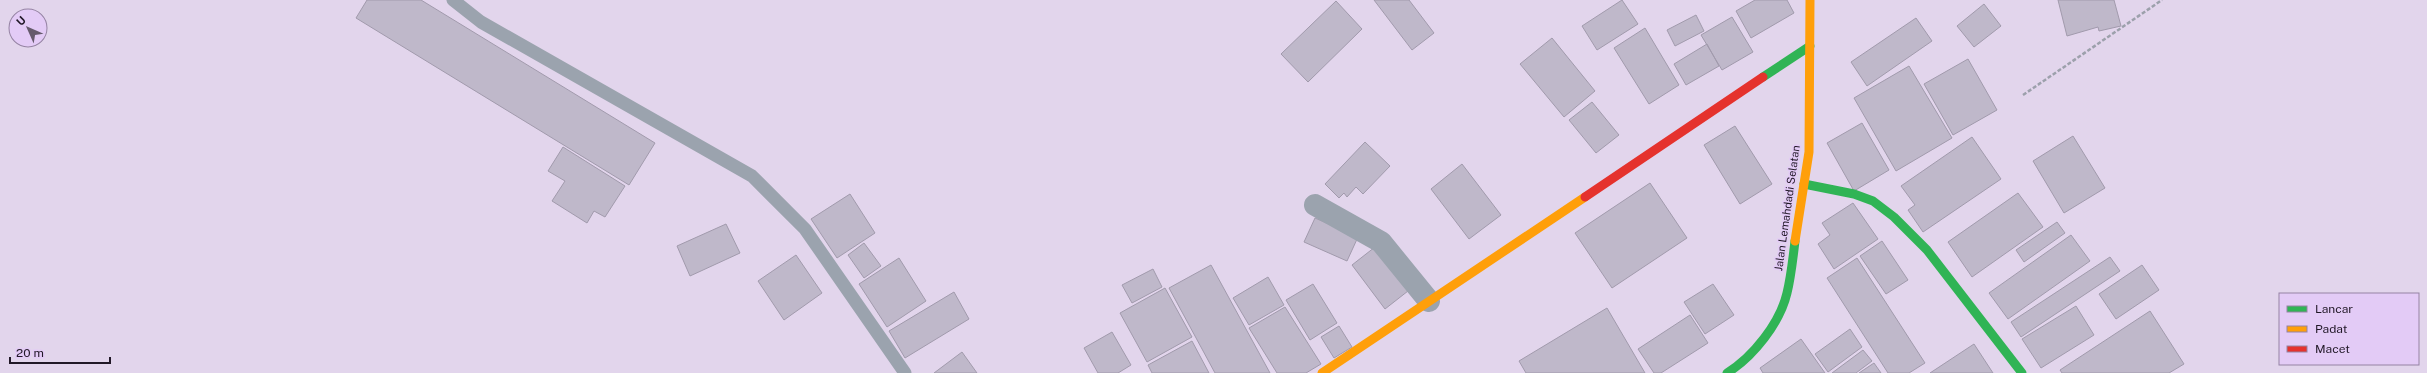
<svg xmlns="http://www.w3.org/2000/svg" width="2427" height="373" viewBox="0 0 2427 373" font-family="'Public Sans',sans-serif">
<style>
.building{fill:#bfb8ca;stroke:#a19aac}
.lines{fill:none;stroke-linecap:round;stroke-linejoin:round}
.path{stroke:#9ca0ab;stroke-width:2.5;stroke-dasharray:4 2;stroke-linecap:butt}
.lane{stroke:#9ba3ae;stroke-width:13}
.street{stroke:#9ba3ae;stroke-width:22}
.fast{stroke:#30b455;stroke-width:9}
.slow{stroke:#ff9f0a;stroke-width:9}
.jam{stroke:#e5322d;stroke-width:9}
.labels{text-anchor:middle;stroke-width:3;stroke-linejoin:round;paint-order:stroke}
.street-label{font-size:11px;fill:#211827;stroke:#e3cbf6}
</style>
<rect width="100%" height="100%" fill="#e2d5ec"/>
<path class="building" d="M 367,0 L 421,0 L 655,143 L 629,185 L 356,18 Z
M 1374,0 L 1409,0 L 1434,33 L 1412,50 Z
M 1622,0 L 1638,24 L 1597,50 L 1582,26 Z
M 1755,0 L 1787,0 L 1794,13 L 1751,38 L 1736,11 Z
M 2058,0 L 2114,0 L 2121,26 L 2099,31 L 2098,27 L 2067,36 Z
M 1336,1 L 1362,29 L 1308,82 L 1281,54 Z
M 1984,4 L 2001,26 L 1974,47 L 1957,26 Z
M 1696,15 L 1704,31 L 1675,46 L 1667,30 Z
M 1732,17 L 1753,52 L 1722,70 L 1701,35 Z
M 1916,18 L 1932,41 L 1867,86 L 1851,62 Z
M 1645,28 L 1679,85 L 1649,104 L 1614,48 Z
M 1552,38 L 1595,91 L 1564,117 L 1520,64 Z
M 1707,44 L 1719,66 L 1686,85 L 1674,64 Z
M 1968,59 L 1997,110 L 1953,135 L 1924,84 Z
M 1909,66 L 1952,138 L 1896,171 L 1854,98 Z
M 1592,102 L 1619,135 L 1596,153 L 1569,120 Z
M 1862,123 L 1889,170 L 1854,191 L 1827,143 Z
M 1735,126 L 1772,184 L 1740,204 L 1704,145 Z
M 2073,136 L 2105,188 L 2064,213 L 2033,161 Z
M 1972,137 L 2001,179 L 1923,232 L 1908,210 L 1915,205 L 1901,186 Z
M 1365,142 L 1390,166 L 1363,194 L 1356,187 L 1347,197 L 1344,193 L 1339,198 L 1325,184 Z
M 563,147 L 625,186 L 605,217 L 594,211 L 587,223 L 552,201 L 565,181 L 548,171 Z
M 1462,164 L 1501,215 L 1469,239 L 1431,189 Z
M 1650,183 L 1687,238 L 1612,288 L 1575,233 Z
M 2018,193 L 2043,227 L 1972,277 L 1948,242 Z
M 850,194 L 875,233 L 837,258 L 811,219 Z
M 1853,203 L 1878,239 L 1834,269 L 1818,244 L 1830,235 L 1822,223 Z
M 1315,218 L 1358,237 L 1347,261 L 1304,242 Z
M 2057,222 L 2065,233 L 2024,262 L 2016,250 Z
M 726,224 L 740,253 L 690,276 L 677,246 Z
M 2071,235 L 2090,261 L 2008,319 L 1989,293 Z
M 1882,241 L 1908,280 L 1886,294 L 1860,256 Z
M 864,243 L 881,266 L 864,278 L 848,255 Z
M 1375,247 L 1408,291 L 1385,309 L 1352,265 Z
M 796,255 L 822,293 L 784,320 L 758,281 Z
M 2110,257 L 2120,271 L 2021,337 L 2011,322 Z
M 899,258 L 926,301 L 887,327 L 859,284 Z
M 1857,258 L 1925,363 L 1909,373 L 1888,373 L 1827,278 Z
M 1211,265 L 1270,373 L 1215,373 L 1169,288 Z
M 2142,265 L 2159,290 L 2116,319 L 2099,294 Z
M 1153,269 L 1162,287 L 1132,303 L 1122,285 Z
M 1268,277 L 1284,305 L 1249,325 L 1233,298 Z
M 1313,284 L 1337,323 L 1310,340 L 1286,300 Z
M 1713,284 L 1734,315 L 1705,334 L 1684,302 Z
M 1165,288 L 1192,337 L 1147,362 L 1120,313 Z
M 954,292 L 969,319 L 905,358 L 889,331 Z
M 2076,306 L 2094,335 L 2041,368 L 2022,339 Z
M 1285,307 L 1321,364 L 1306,373 L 1277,373 L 1249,328 Z
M 1607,308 L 1645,373 L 1526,373 L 1519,361 Z
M 2150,311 L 2184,364 L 2169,373 L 2062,373 L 2060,370 Z
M 1690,315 L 1708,343 L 1661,373 L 1654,373 L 1638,349 Z
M 1339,326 L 1352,347 L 1334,358 L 1321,337 Z
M 1850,329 L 1862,347 L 1828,372 L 1815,354 Z
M 1112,332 L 1131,365 L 1118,373 L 1098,373 L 1084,348 Z
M 1801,339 L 1825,373 L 1763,373 L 1760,368 Z
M 1192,341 L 1209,373 L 1152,373 L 1148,365 Z
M 1974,344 L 1993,373 L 1930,373 Z
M 1863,350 L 1872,361 L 1856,373 L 1832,373 Z
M 962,352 L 977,373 L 934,373 Z
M 1874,363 L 1881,373 L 1859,373 Z"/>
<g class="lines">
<path class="path" d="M 2023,95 L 2162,0"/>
<path class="lane" d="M 453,0 L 481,22 L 752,176 L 805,229 L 905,373"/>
<path class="street" d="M 1315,205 L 1381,242 L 1429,301"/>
<path class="fast" d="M 1763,77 L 1810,46
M 1804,184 L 1854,194 L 1873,201 L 1894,217 L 1927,250 L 2022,373
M 1727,373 C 1753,357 1780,323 1787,293 C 1791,277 1793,258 1795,241"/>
<path class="slow" d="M 1795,241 L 1809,152 L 1810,0
M 1322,373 L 1585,197"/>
<path class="jam" d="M 1585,197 L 1763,77"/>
</g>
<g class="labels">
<g class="street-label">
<text transform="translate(1787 208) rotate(-82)" y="4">Jalan Lemahdadi Selatan</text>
</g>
</g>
<rect x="2279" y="293" width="140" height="72" fill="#e3cbf6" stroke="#9583a3"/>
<rect x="2287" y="306" width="20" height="6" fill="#30b455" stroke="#9583a3"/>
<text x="2315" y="313" font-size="12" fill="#211827">Lancar</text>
<rect x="2287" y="326" width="20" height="6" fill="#ff9f0a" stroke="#9583a3"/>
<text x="2315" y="333" font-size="12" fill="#211827">Padat</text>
<rect x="2287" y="346" width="20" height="6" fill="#e5322d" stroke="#9583a3"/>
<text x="2315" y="353" font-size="12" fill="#211827">Macet</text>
<g transform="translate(28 28) rotate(315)"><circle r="19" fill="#e3cbf6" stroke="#9583a3"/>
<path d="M0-3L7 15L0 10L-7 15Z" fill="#655a6c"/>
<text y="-6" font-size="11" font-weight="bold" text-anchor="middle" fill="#211827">U</text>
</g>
<path d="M10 357v6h100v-6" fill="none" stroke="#211827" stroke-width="2"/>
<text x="16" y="357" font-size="12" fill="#211827" stroke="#e3cbf6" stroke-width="3" paint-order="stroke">20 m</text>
</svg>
